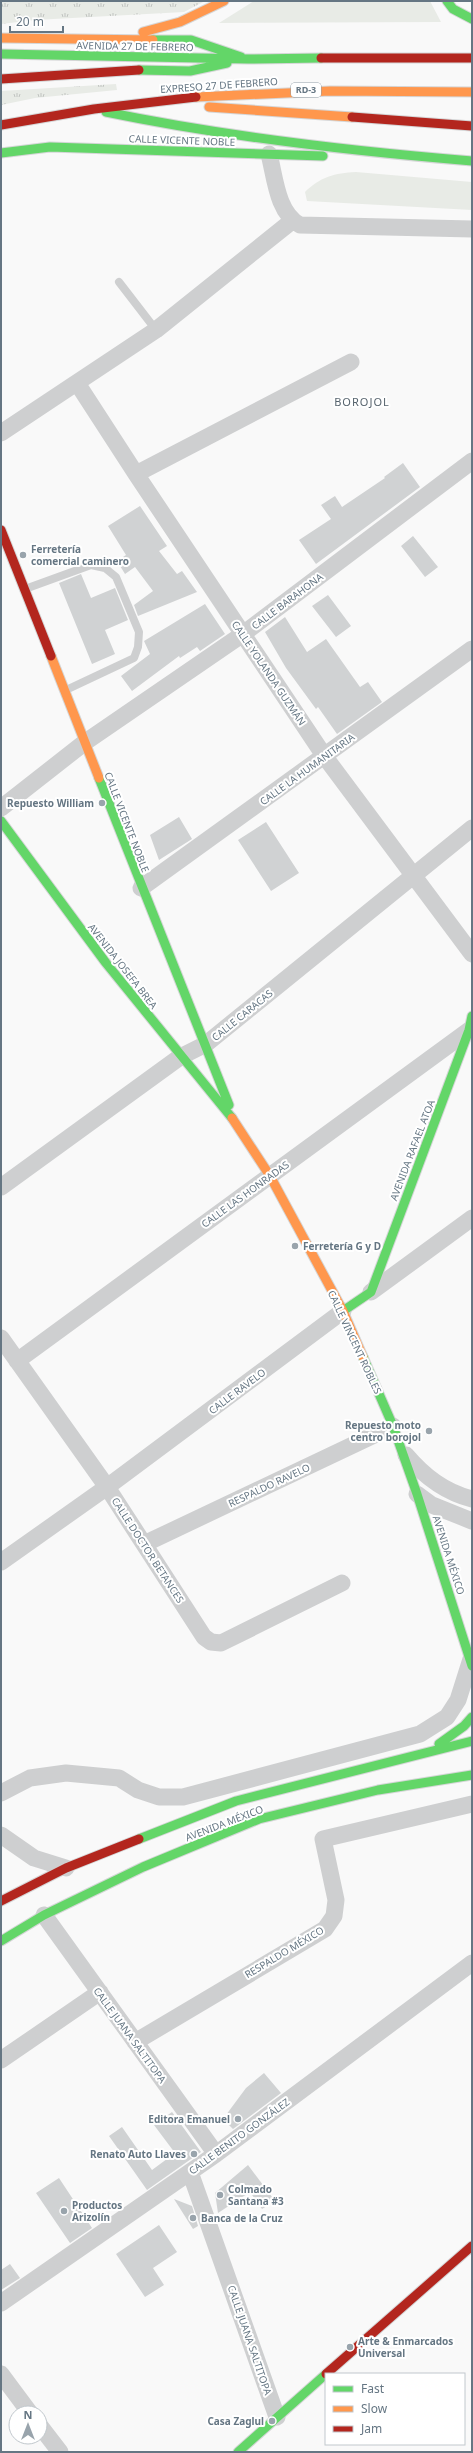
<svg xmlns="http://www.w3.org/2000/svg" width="473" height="2453" viewBox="0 0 473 2453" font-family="'Noto Sans',sans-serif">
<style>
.grass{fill:#e8ebe6}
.park{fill:url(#park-tufts)}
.building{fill:#d0d2d3}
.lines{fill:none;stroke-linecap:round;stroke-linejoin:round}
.fast-casing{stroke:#d5d6d7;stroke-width:11}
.slow-casing{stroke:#d5d6d7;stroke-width:11}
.jam-casing{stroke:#d5d6d7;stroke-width:11}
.lane{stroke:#cecfd0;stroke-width:8}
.street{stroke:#cecfd0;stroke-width:17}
.fast{stroke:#63d668;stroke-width:9}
.slow{stroke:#ff974d;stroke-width:9}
.jam{stroke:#b3261e;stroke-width:9}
.poi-dot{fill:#99a4ac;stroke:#fff;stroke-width:1.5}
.labels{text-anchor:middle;stroke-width:4;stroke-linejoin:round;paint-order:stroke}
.shield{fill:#fff;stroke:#939fa8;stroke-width:1}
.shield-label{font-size:9px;font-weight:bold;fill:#657683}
.street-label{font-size:10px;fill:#657683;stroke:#fff}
.poi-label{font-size:10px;font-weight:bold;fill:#657683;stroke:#fff;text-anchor:start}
.neighbourhood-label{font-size:11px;letter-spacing:1px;fill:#57646e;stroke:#fff}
</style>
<defs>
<pattern id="park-tufts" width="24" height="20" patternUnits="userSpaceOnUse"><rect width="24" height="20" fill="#e8ebe6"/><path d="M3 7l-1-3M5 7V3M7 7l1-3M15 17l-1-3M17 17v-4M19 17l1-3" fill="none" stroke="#c0c3c0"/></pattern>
</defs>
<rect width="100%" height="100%" fill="#f9f9f9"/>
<path class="grass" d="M 254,1 L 430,1 L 441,22 L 219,23 Z
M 356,172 L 472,182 L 472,210 L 307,201 L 305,192 C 320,177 335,173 356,172 Z"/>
<path class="park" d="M 1,1 L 205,1 L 184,12 L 35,20 L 1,24 Z
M 116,84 L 117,90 L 35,98 L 1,105 L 1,91 Z"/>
<path class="building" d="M 403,463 L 420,487 L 316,564 L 299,540 L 331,519 L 321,505 L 335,496 L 342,507 L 385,478 L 384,477 Z
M 140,506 L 167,546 L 159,551 L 177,574 L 182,571 L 197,592 L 138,616 L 134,605 L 153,591 L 135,567 L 125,574 L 117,561 L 126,555 L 108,526 Z
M 413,536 L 438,567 L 425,577 L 401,546 Z
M 81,574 L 91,598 L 115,588 L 128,620 L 105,630 L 115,654 L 92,664 L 59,583 Z
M 328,595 L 351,626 L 336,637 L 312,606 Z
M 205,604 L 225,634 L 200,651 L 197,647 L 180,658 L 179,656 L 132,691 L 121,676 L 150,654 L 144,641 Z
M 285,617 L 307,652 L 326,639 L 360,687 L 368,682 L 382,702 L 337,734 L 318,707 L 316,709 L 286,668 L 265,632 Z
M 179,817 L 192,839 L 159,860 L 150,835 Z
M 266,822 L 299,873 L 271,891 L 238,840 Z
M 264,2073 L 281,2093 L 233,2129 L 223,2119 L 246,2088 Z
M 172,2112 L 201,2152 L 147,2190 L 109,2136 L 122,2127 L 152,2170 L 175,2153 L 154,2125 Z
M 248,2165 L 275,2201 L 262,2209 L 250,2192 L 218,2213 L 215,2193 Z
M 59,2178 L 92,2228 L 70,2243 L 36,2193 Z
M 174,2199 L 192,2206 L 198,2226 L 193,2229 Z
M 159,2225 L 177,2252 L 153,2268 L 164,2285 L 145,2297 L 116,2254 Z
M 10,2264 L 20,2278 L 1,2290 L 1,2270 Z"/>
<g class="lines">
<defs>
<path id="fast" d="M 447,1 L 453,9 L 472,19
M 153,40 L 191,40 L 241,57
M 1,54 L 248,59 L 321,58
M 139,70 L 190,71 L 227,63
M 106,112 C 227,137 349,151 472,161
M 1,153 L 50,147 L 323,156
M 99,778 L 229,1105
M 1,821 L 106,963 L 232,1118
M 343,1311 L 371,1292 L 469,1030 L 472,1016
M 363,1357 L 393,1426 L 417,1494 L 472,1666
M 439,1744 L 464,1726 L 472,1717
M 139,1839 L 236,1801 L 472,1741
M 1,1941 L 44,1915 L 143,1867 L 259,1819 L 378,1790 L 472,1775
M 238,2452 L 326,2374"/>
<path id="slow" d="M 143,32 L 180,22 L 224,1
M 1,38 L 153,40
M 196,97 L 330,91 L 472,92
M 209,107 L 352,117
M 51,656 L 99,778
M 232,1118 L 270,1176 L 343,1311 L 363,1357"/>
<path id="jam" d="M 321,58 L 472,58
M 1,79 L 139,70
M 352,117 L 472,126
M 1,125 L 94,109 L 196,97
M 1,530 L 51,656
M 1,1901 L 66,1868 L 139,1839
M 326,2374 L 472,2246"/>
</defs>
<use href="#fast" class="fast-casing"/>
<use href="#slow" class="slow-casing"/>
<use href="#jam" class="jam-casing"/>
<path class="lane" d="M 119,282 L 156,330
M 25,589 L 91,565 L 105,568 L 116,577 L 139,632 L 138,647 L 134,658 L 66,690"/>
<path class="street" d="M 269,154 C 275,177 277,213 300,225 L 472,229
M 77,383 L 136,474 L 325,757 L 472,954
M 1,433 L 156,330 L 292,221
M 136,474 L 351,362
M 1,808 L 84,743 L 243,634 L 472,461
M 141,888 L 472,649
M 1,1187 L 180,1057 L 206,1044 L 472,828
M 371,1292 L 472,1218
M 1,1338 L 107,1487 L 204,1637 L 211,1642 L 221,1643 L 342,1583
M 17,1361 L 472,1028
M 406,1455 C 424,1476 444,1492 472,1499
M 417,1494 L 432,1505 L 472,1521
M 144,1544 L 393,1426
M 1,1562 L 107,1487 L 343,1311
M 1,1793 L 30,1778 L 66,1773 L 119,1778 L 138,1790 L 159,1797 L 183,1797 L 420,1734 L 447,1717 L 458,1700 L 471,1659
M 1,1835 L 34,1858 L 66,1868
M 44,1915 L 216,2154
M 135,2042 L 325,1929 L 334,1916 L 336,1900 L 323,1839 L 472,1804
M 1,2060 L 100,1992
M 190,2172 L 277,2417
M 1,2303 L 216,2154 L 472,1963
M 1,2374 L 30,2413
M 40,2426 L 60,2452"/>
<use href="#fast" class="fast"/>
<use href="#slow" class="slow"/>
<use href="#jam" class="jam"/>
</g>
<g class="poi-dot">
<circle cx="23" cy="555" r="4"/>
<circle cx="102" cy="803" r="4"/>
<circle cx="295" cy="1246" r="4"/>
<circle cx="429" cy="1431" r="4"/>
<circle cx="238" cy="2119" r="4"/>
<circle cx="194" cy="2154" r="4"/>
<circle cx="220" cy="2195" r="4"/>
<circle cx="64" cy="2211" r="4"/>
<circle cx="193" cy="2218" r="4"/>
<circle cx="350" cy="2347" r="4"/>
<circle cx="272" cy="2421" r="4"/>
</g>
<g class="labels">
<rect class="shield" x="291" y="83" width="30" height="14" rx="3"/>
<g class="shield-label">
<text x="306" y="93">RD-3</text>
</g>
<g class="street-label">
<text transform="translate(135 46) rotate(1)" y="4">AVENIDA 27 DE FEBRERO</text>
<text transform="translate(219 85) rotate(-4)" y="4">EXPRESO 27 DE FEBRERO</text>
<text transform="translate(182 140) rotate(2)" y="4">CALLE VICENTE NOBLE</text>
<text transform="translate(287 601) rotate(-37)" y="4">CALLE BARAHONA</text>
<text transform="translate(269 673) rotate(56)" y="4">CALLE YOLANDA GUZMÁN</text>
<text transform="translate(307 769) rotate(-36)" y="4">CALLE LA HUMANITARIA</text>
<text transform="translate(127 822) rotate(69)" y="4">CALLE VICENTE NOBLE</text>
<text transform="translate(123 966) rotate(52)" y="4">AVENIDA JOSEFA BREA</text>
<text transform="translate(242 1015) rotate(-39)" y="4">CALLE CARACAS</text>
<text transform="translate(412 1150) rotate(-69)" y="4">AVENIDA RAFAEL ATOA</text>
<text transform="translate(245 1194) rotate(-36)" y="4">CALLE LAS HONRADAS</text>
<text transform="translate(355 1342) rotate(65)" y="4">CALLE VINCENT ROBLES</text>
<text transform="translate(237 1391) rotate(-37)" y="4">CALLE RAVELO</text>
<text transform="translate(269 1485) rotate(-25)" y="4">RESPALDO RAVELO</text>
<text transform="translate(148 1550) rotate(57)" y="4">CALLE DOCTOR BETANCES</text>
<text transform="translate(449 1555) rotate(72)" y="4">AVENIDA MÉXICO</text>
<text transform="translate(224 1823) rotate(-21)" y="4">AVENIDA MÉXICO</text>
<text transform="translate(284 1952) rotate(-31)" y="4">RESPALDO MÉXICO</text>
<text transform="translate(130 2035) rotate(54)" y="4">CALLE JUANA SALTITOPA</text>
<text transform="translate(239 2136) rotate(-36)" y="4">CALLE BENITO GONZÁLEZ</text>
<text transform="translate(250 2340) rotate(71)" y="4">CALLE JUANA SALTITOPA</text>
</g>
<g class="poi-label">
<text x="31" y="553">Ferretería<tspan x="31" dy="12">comercial caminero</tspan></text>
<text x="94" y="807" text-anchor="end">Repuesto William</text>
<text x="303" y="1250">Ferretería G y D</text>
<text x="421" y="1429" text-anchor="end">Repuesto moto<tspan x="421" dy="12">centro borojol</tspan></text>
<text x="230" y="2123" text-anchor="end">Editora Emanuel</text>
<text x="186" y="2158" text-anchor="end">Renato Auto Llaves</text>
<text x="228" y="2193">Colmado<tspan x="228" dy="12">Santana #3</tspan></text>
<text x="72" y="2209">Productos<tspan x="72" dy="12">Arizolín</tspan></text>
<text x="201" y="2222">Banca de la Cruz</text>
<text x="358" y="2345">Arte &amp; Enmarcados<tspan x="358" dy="12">Universal</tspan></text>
<text x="264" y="2425" text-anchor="end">Casa Zaglul</text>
</g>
<g class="neighbourhood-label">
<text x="362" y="406">BOROJOL</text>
</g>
</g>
<rect width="473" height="2453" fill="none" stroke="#657683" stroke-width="4"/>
<rect x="325" y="2373" width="140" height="72" fill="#ffffff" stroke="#c1c8cd"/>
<rect x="333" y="2386" width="20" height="6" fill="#63d668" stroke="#c1c8cd"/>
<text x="361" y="2393" font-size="12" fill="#657683">Fast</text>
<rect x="333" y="2406" width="20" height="6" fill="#ff974d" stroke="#c1c8cd"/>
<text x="361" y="2413" font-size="12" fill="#657683">Slow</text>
<rect x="333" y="2426" width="20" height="6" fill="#b3261e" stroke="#c1c8cd"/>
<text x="361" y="2433" font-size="12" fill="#657683">Jam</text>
<g transform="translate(28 2425)"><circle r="19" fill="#ffffff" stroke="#c1c8cd"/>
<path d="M0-3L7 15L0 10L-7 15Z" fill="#99a4ac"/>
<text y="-6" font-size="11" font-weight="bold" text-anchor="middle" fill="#657683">N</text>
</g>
<path d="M10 26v6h53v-6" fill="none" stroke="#657683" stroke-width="2"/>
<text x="16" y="26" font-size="12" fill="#657683" stroke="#ffffff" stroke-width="3" paint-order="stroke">20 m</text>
</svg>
